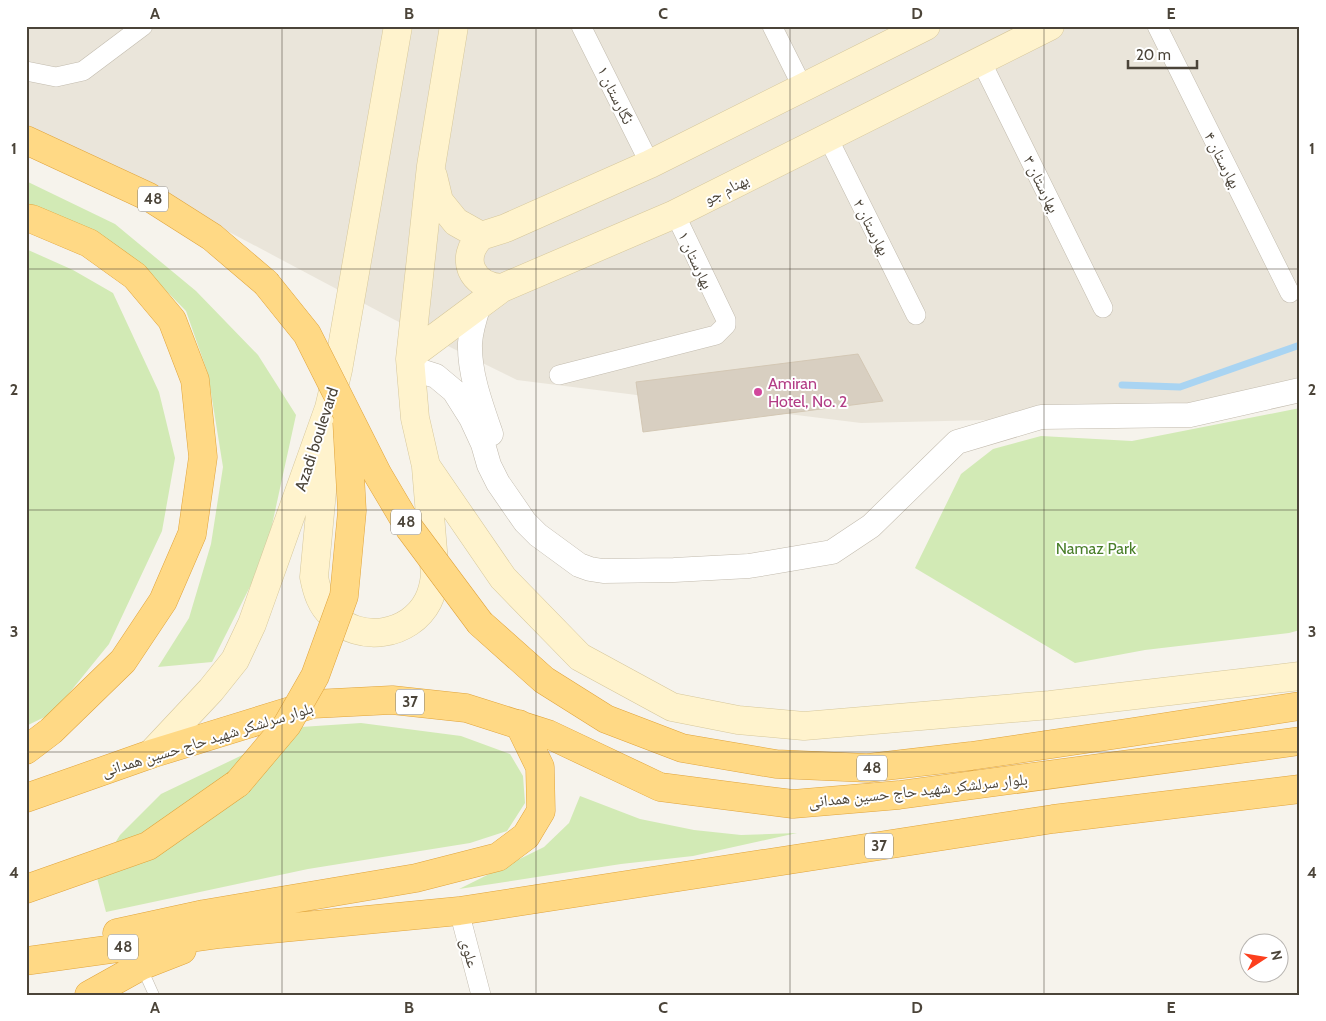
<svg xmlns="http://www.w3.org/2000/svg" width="1326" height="1021" viewBox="0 0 1326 1021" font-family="Cabin,'Noto Naskh Arabic',sans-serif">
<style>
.residential{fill:#eae5da}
.green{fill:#d2eab5}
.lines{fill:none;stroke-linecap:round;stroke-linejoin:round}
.stream{stroke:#a9d4f2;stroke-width:7}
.building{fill:#d8cfc1;stroke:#d3c7b4}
.service-casing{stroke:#c2bbae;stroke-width:11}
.minor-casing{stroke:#c2bbae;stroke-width:20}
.tertiary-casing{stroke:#c2bbae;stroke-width:25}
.secondary-casing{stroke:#d6c79b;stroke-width:29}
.trunk-casing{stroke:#e0a43c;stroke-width:29}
.service{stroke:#fff;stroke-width:10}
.minor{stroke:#fff;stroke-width:19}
.tertiary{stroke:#fff;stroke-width:24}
.secondary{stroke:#fff3cd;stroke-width:28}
.trunk{stroke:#ffd985;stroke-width:28}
.trunk-bridge-casing{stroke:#e0a43c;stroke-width:29;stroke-linecap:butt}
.trunk-bridge{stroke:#ffd985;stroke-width:28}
.grid{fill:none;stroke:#4b4439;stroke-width:1;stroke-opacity:0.55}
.hotel-dot{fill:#d1479c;stroke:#fff;stroke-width:2}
.labels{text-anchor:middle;stroke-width:4;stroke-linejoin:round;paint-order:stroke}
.shield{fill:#fff;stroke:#817c74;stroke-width:1}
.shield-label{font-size:15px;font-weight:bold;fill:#4b4439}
.street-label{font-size:16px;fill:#4b4439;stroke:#fff}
.hotel-label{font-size:16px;fill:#b23c85;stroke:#fff;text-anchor:start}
.park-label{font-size:16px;fill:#4a7f2a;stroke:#fff}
.neatline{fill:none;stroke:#4b4439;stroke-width:2}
.grid-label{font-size:16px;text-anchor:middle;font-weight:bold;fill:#4b4439}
</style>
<rect width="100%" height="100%" fill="#f6f3ec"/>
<path class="residential" d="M 26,26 L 1300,26 L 1300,399 L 1154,416 L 861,423 L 517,380 L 395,320 L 26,124 Z"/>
<path class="green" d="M 26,181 L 115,224 L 196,291 L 258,355 L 296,415 L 265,557 L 212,662 L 158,667 L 189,618 L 211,544 L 223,467 L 208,374 L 186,311 L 145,269 L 26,206 Z
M 26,249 L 73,270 L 113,293 L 159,392 L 175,458 L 162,531 L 109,644 L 53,713 L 26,726 Z
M 1300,408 L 1300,630 L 1289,633 L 1145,650 L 1075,663 L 915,568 L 961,474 L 993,449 L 1041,436 L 1132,441 Z
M 361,723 L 461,736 L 510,754 L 523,776 L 525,803 L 507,831 L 470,843 L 308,869 L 106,912 L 96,874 L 120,835 L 161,794 L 301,727 Z
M 580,796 L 640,819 L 694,830 L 741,835 L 797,833 L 693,856 L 621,864 L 459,889 L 544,847 L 569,823 Z"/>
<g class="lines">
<path class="stream" d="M 1122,385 L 1180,387 L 1300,345"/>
</g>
<path class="building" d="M 858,354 L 883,401 L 643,432 L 636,382 Z"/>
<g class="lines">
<defs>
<path id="service" d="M 141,966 L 154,995"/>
<path id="minor" d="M 581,26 L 650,164
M 772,26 L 803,88
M 1157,26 L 1290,293
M 981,61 L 1103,308
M 26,71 L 56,77 L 83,71 L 143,26
M 828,138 L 916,315
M 559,375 L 716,335 L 726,325 L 726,320 L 675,214
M 459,911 L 481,995"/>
<path id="tertiary" d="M 479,305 C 475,317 471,330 470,343 C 469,373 481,405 491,434
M 411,368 L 436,376 L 454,391 L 471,418 L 483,444 L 489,465 L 498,483 L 525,522 L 538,535 L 579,565 L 590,569 L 603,571 L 674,570 L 749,566 L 832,552 L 871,526 L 957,442 L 1041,417 L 1190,415 L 1300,390"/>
<path id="secondary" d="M 454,26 L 431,166 L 410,359 L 415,418 L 426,466 L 503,578 L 580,657 L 672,707 L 738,720 L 804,726 L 1050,705 L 1300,676
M 433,176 L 439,201 L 456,222 L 481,236 L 506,228 L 650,164 L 926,26
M 481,236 C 459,258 471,286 502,288
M 410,359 L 417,351 L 502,288 L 675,214 L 1050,26
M 326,449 L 314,577 C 317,592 321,605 332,615 C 359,644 410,636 428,601 C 432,593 434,584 435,575 L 426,467
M 151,754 L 211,690 L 235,660 L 252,624 L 329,408 L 338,370 L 398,26"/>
<path id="trunk" d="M 26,140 L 149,197 L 212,237 L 266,283
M 26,218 L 32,219 L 89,243 L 135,276 L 172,320 L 195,380 L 203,457 L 192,534 L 163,601 L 123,661 L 51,731 L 26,750
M 480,623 L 544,680 L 606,719 L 682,748 L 776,764 L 868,768 L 971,756 L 1133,732 L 1300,706
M 26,798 L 151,754 L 313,704 L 392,700 L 466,708 L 548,734 L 660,787 L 793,804 L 899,795 L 1300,741
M 26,889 L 148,846 L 238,783
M 117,933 L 204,914 L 416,878 L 498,857 L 526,836 L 541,811 L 540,767 L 519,724
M 26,961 L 220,934 L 459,911 L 1053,819 L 1300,789
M 89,995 L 141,966 L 182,950"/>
</defs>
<use href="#service" class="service-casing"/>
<use href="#minor" class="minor-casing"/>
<use href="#tertiary" class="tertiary-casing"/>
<use href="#secondary" class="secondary-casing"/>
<use href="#trunk" class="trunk-casing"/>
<use href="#service" class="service"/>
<use href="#minor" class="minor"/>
<use href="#tertiary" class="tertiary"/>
<use href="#secondary" class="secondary"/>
<use href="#trunk" class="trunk"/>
<defs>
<path id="trunk-bridge" d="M 266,283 L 307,334 L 378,475 L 410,529 L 480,623
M 238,783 L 287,725 L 315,676 L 344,596 L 352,511 L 347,422"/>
</defs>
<use href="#trunk-bridge" class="trunk-bridge-casing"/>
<use href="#trunk-bridge" class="trunk-bridge"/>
</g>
<path class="grid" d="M 282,26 L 282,995M 536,26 L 536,995M 790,26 L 790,995M 1044,26 L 1044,995M 26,269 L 1300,269M 26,510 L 1300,510M 26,752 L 1300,752"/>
<circle class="hotel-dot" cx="758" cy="392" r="5"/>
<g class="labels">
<g class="shield">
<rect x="138" y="186.5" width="30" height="25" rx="4"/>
<rect x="391" y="509.5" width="30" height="25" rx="4"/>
<rect x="396" y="689.5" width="28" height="25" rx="4"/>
<rect x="857" y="755.5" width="30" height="25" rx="4"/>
<rect x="865" y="833.5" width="28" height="25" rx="4"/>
<rect x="108" y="934.5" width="30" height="25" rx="4"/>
</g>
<g class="shield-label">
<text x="153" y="204">48</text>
<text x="406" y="527">48</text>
<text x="410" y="707">37</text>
<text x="872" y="773">48</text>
<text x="879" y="851">37</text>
<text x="123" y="952">48</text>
</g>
<g class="street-label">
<text transform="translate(616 95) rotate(64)" y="6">نگارستان ۱</text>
<text transform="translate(1223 160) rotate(63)" y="6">بهارستان ۴</text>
<text transform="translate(1042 184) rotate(64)" y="6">بهارستان ۳</text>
<text transform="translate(726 189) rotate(-27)" y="6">بهنام جو</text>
<text transform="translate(872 227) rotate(63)" y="6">بهارستان ۲</text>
<text transform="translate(696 260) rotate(65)" y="6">بهارستان ۱</text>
<text transform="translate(316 439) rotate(-72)" y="6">Azadi boulevard</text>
<text transform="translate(207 739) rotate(-17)" y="6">بلوار سرلشکر شهید حاج حسین همدانی</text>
<text transform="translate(918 790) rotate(-6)" y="6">بلوار سرلشکر شهید حاج حسین همدانی</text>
<text transform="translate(470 953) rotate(75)" y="6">علوی</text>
</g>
<g class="hotel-label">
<text x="768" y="389">Amiran<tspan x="768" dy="18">Hotel, No. 2</tspan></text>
</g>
<g class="park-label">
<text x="1096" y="554">Namaz Park</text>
</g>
</g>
<rect width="1326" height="1021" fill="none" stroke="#ffffff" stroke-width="55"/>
<g transform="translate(1264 958) rotate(78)"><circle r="24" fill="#ffffff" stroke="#b7b4b0"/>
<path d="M0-4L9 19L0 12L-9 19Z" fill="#fc3f1d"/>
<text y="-8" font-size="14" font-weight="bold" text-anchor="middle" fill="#4b4439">N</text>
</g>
<path d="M1128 60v8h69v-8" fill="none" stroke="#4b4439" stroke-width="2.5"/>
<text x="1136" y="60" font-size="15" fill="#4b4439" stroke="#ffffff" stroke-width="4" paint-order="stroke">20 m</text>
<rect x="28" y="28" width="1270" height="966" class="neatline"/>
<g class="grid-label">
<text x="155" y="19">A</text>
<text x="409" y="19">B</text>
<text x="663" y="19">C</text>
<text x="917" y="19">D</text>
<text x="1171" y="19">E</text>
<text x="14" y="154">1</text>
<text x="1312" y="154">1</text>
<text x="14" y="395">2</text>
<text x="1312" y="395">2</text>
<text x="14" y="637">3</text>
<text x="1312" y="637">3</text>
<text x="14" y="878">4</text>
<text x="1312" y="878">4</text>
<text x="155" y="1013">A</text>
<text x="409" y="1013">B</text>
<text x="663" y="1013">C</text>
<text x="917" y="1013">D</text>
<text x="1171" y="1013">E</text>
</g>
</svg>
